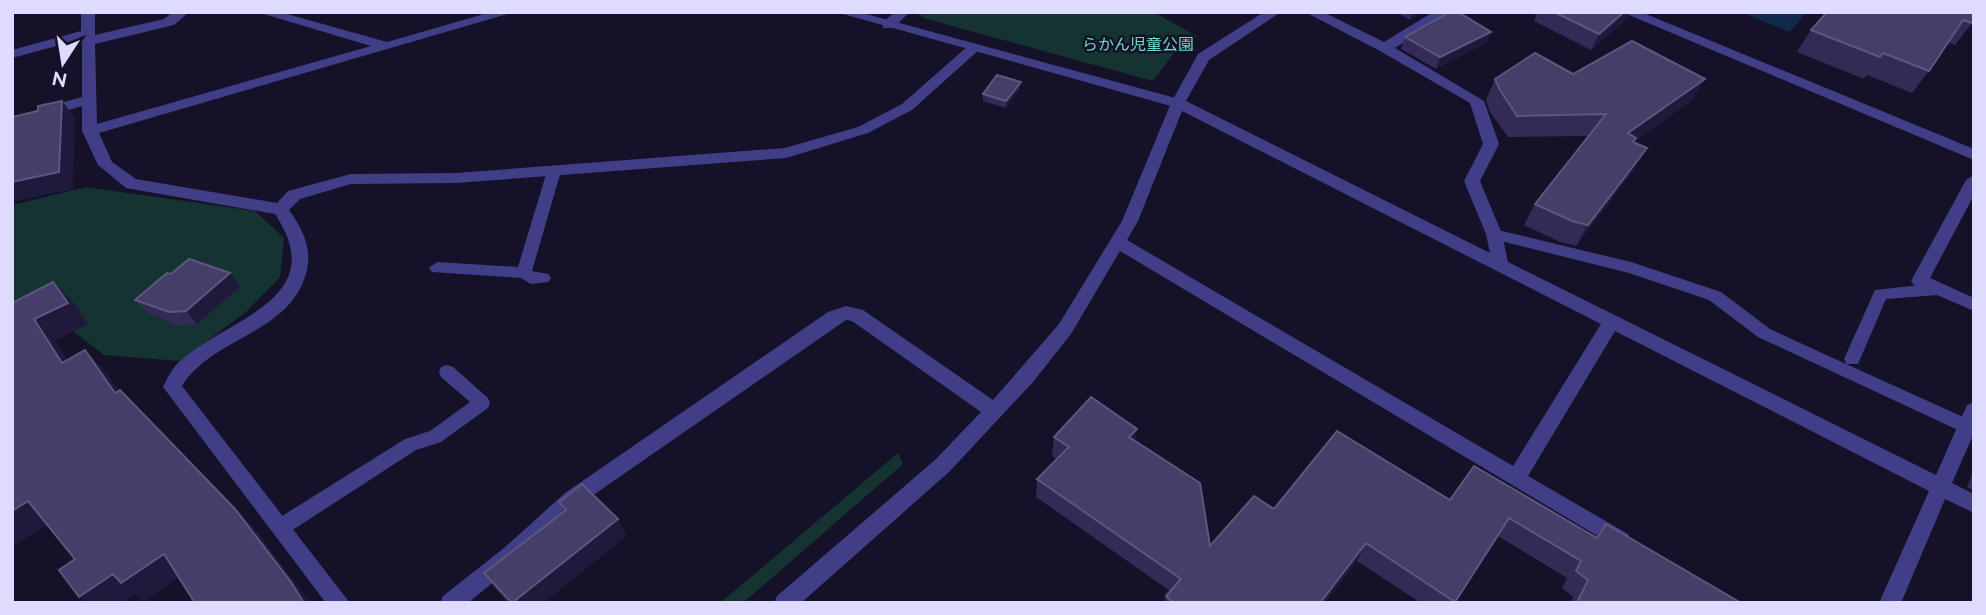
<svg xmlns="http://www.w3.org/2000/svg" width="1986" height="615" viewBox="0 0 1986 615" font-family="Raleway,'Noto Sans JP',sans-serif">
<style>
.green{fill:#153331}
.water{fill:#11294d}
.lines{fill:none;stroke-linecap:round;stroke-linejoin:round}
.service{fill:#403e86;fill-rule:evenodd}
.minor{fill:#403e86;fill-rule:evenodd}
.tertiary{fill:#403e86;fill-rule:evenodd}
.wall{fill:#332b56}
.shaded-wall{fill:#1f193c}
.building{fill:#453e68;stroke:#5d577f;stroke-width:2}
.labels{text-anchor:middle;stroke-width:5;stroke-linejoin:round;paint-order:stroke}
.far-park-label{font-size:16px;fill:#68dcbd;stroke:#151129}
</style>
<rect width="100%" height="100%" fill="#151129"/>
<path class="green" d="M 916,12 L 1153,12 L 1197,36 L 1174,53 L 1153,81 L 923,18 Z
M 86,187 L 255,211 L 284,238 L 280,277 L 246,312 L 180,361 L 104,355 L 49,312 L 12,330 L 12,205 Z
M 898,453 L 903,464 L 743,603 L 720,603 Z"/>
<path class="water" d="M 1741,12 L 1807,12 L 1790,32 Z"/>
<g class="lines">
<path class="service" d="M 554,166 L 561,171 L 532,271 L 548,274 L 551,278 L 548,282 L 531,284 L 521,278 L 432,272 L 429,268 L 437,262 L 518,267 L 547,171 Z
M 1494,229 L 1631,262 L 1721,292 L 1770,329 L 1846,364 L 1844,359 L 1875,290 L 1938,283 L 1943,285 L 1946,289 L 1938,295 L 1886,299 L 1858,364 L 1846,364 L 1972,421 L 1974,428 L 1966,433 L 1960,431 L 1758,337 L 1709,300 L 1629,273 L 1489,238 L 1487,234 L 1489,230 Z
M 447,365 L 453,367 L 488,398 L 490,403 L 488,408 L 441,442 L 416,450 L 288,533 L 281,535 L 274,533 L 272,527 L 274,521 L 405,439 L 430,431 L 470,402 L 441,377 L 439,372 L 441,367 Z"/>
<path class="minor" d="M 81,12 L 95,12 L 95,35 L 164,19 L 173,12 L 189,12 L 174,25 L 95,44 L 97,124 L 371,46 L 257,12 L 280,12 L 387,42 L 491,12 L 514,12 L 99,133 L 112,162 L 136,179 L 277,203 L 288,191 L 351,174 L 456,173 L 785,148 L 858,127 L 902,104 L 968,46 L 978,46 L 980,49 L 912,110 L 868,133 L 786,158 L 456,183 L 351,184 L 300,199 L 289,210 C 302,228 312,247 307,270 C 292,334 213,336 182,386 L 350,603 L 326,603 L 163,387 C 167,378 173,367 181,360 C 229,318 332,299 275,214 L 126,188 L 98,165 L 82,131 L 82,106 L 12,127 L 12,117 L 82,97 L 82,39 L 12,58 L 12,50 L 81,31 Z
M 895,12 L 910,12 L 893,28 L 883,28 L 883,22 Z
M 1264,12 L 1281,12 L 1209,60 L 1186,101 L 1490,253 L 1486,234 L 1464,181 L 1483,144 L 1470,103 L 1380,51 L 1305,12 L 1323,12 L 1384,42 L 1433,12 L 1450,12 L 1395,48 L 1484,101 L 1499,144 L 1480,181 L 1502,234 L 1508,262 L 1936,475 L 1967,405 L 1974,402 L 1974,433 L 1952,483 L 1974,494 L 1974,513 L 1945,499 L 1901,603 L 1879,603 L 1929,491 L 1615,331 L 1528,476 L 1628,534 L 1631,541 L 1628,548 L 1621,550 L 1120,251 L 1071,334 L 1033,382 L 949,472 L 801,603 L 774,603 L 777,596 L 935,460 L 981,412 L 852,321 L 846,320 L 579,505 L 518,562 L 468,603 L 440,603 L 443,596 L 504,548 L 565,493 L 828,312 L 846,306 L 863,310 L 993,400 L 1059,324 L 1122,221 L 1171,103 L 1198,54 ZM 1182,111 L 1601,324 L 1513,466 L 1127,240 L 1138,221 Z
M 1622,12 L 1641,12 L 1974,149 L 1974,160 Z
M 1974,175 L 1974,195 L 1930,278 L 1974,298 L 1974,311 L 1914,285 L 1911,281 L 1966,180 Z"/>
<path class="tertiary" d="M 836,12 L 859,12 L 1183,100 L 1185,103 L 1178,108 Z"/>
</g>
<path class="wall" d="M 1396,12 L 1422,12 L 1410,20 Z
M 1531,12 L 1629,12 L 1627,18 L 1591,50 L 1534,21 L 1536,15 Z
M 1974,12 L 1972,23 L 1955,45 L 1948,42 L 1929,71 L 1912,93 L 1867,75 L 1864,79 L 1797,52 L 1811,30 Z
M 1491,32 L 1486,43 L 1436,69 L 1401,49 L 1405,37 Z
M 1573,74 L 1705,79 L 1692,100 L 1634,142 L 1634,170 L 1576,246 L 1560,242 L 1524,225 L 1535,204 L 1589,136 L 1508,137 L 1490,112 L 1486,100 L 1495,79 Z
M 1020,89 L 1006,108 L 983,101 L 983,94 Z
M 230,273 L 240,287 L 197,324 L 180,326 L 147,313 L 135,300 L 171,274 Z
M 1137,429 L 1135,441 L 1210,546 L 1274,509 L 1450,500 L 1595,537 L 1606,524 L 1741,603 L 1570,603 L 1573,597 L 1562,588 L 1567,578 L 1498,536 L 1454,603 L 1421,603 L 1357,561 L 1325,603 L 1164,603 L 1166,596 L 1170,591 L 1036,497 L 1037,479 L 1057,459 L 1052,456 L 1054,437 Z
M 1974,470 L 1974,491 L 1967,487 Z
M 559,502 L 618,519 L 626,536 L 543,603 L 509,603 L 496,589 L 484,573 L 564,512 Z"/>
<path class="shaded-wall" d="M 1412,12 L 1422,12 L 1410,20 Z
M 1624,12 L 1629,12 L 1627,18 L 1591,50 L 1599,34 Z
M 1491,32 L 1486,43 L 1436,69 L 1440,57 Z
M 1705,79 L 1692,100 L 1634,142 L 1628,133 Z
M 1021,82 L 1020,89 L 1006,108 L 1006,101 Z
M 62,101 L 75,118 L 73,189 L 12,202 L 12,182 Z
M 1647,148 L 1634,170 L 1576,246 L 1588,225 Z
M 230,273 L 240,287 L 197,324 L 186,311 Z
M 53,282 L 74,303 L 88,324 L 55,341 L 84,384 L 62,363 L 34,319 Z
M 85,350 L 106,372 L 136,414 L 115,393 Z
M 141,410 L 255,529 L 311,603 L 304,603 Z
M 1137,429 L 1134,448 L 1129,437 Z
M 28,501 L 53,521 L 12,547 L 12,511 Z
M 618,519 L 626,536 L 543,603 L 512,603 Z
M 1366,543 L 1357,561 L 1325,603 L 1320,603 Z
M 164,554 L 186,572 L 144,602 L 135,594 L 122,603 L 88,603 L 79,597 L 113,574 Z"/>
<path class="building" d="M 1450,12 L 1458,12 L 1491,32 L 1440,57 L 1405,37 Z
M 1554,12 L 1624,12 L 1599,34 Z
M 1827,12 L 1974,12 L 1974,21 L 1972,23 L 1963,20 L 1929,71 L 1883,53 L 1880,57 L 1811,30 Z
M 1632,41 L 1705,79 L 1628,133 L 1636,138 L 1633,142 L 1647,148 L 1588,225 L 1572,221 L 1535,204 L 1606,114 L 1517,116 L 1500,90 L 1495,79 L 1535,53 L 1573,74 Z
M 997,75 L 1021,82 L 1006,101 L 983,94 Z
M 62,101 L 59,172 L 12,182 L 12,117 L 38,111 L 38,106 Z
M 189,259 L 230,273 L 186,311 L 169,312 L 135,300 L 167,273 L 171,274 Z
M 53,282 L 68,303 L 34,319 L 62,363 L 85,350 L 115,393 L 120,390 L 235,509 L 291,582 L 304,603 L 195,603 L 164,554 L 121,583 L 113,574 L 79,597 L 59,570 L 75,559 L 28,501 L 12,511 L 12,303 Z
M 1091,397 L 1137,429 L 1129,437 L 1200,483 L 1210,546 L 1254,496 L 1274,509 L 1337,431 L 1450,500 L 1474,466 L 1597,538 L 1606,524 L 1741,603 L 1577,603 L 1588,580 L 1576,571 L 1581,561 L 1509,518 L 1455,602 L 1366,543 L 1320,603 L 1174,603 L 1166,596 L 1181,579 L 1037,479 L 1069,447 L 1054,437 Z
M 582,484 L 618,519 L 512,603 L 484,573 L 566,510 L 559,502 Z"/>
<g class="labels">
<g class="far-park-label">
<text x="1138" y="50">らかん児童公園</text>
</g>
</g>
<rect width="1986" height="615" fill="none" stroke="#dedbfe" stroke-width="28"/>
<g transform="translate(63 63) rotate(192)" stroke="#151129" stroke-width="5" paint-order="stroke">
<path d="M0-5L12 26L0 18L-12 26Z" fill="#dedbfe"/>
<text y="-10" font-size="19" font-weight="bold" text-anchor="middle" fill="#dedbfe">N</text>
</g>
</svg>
